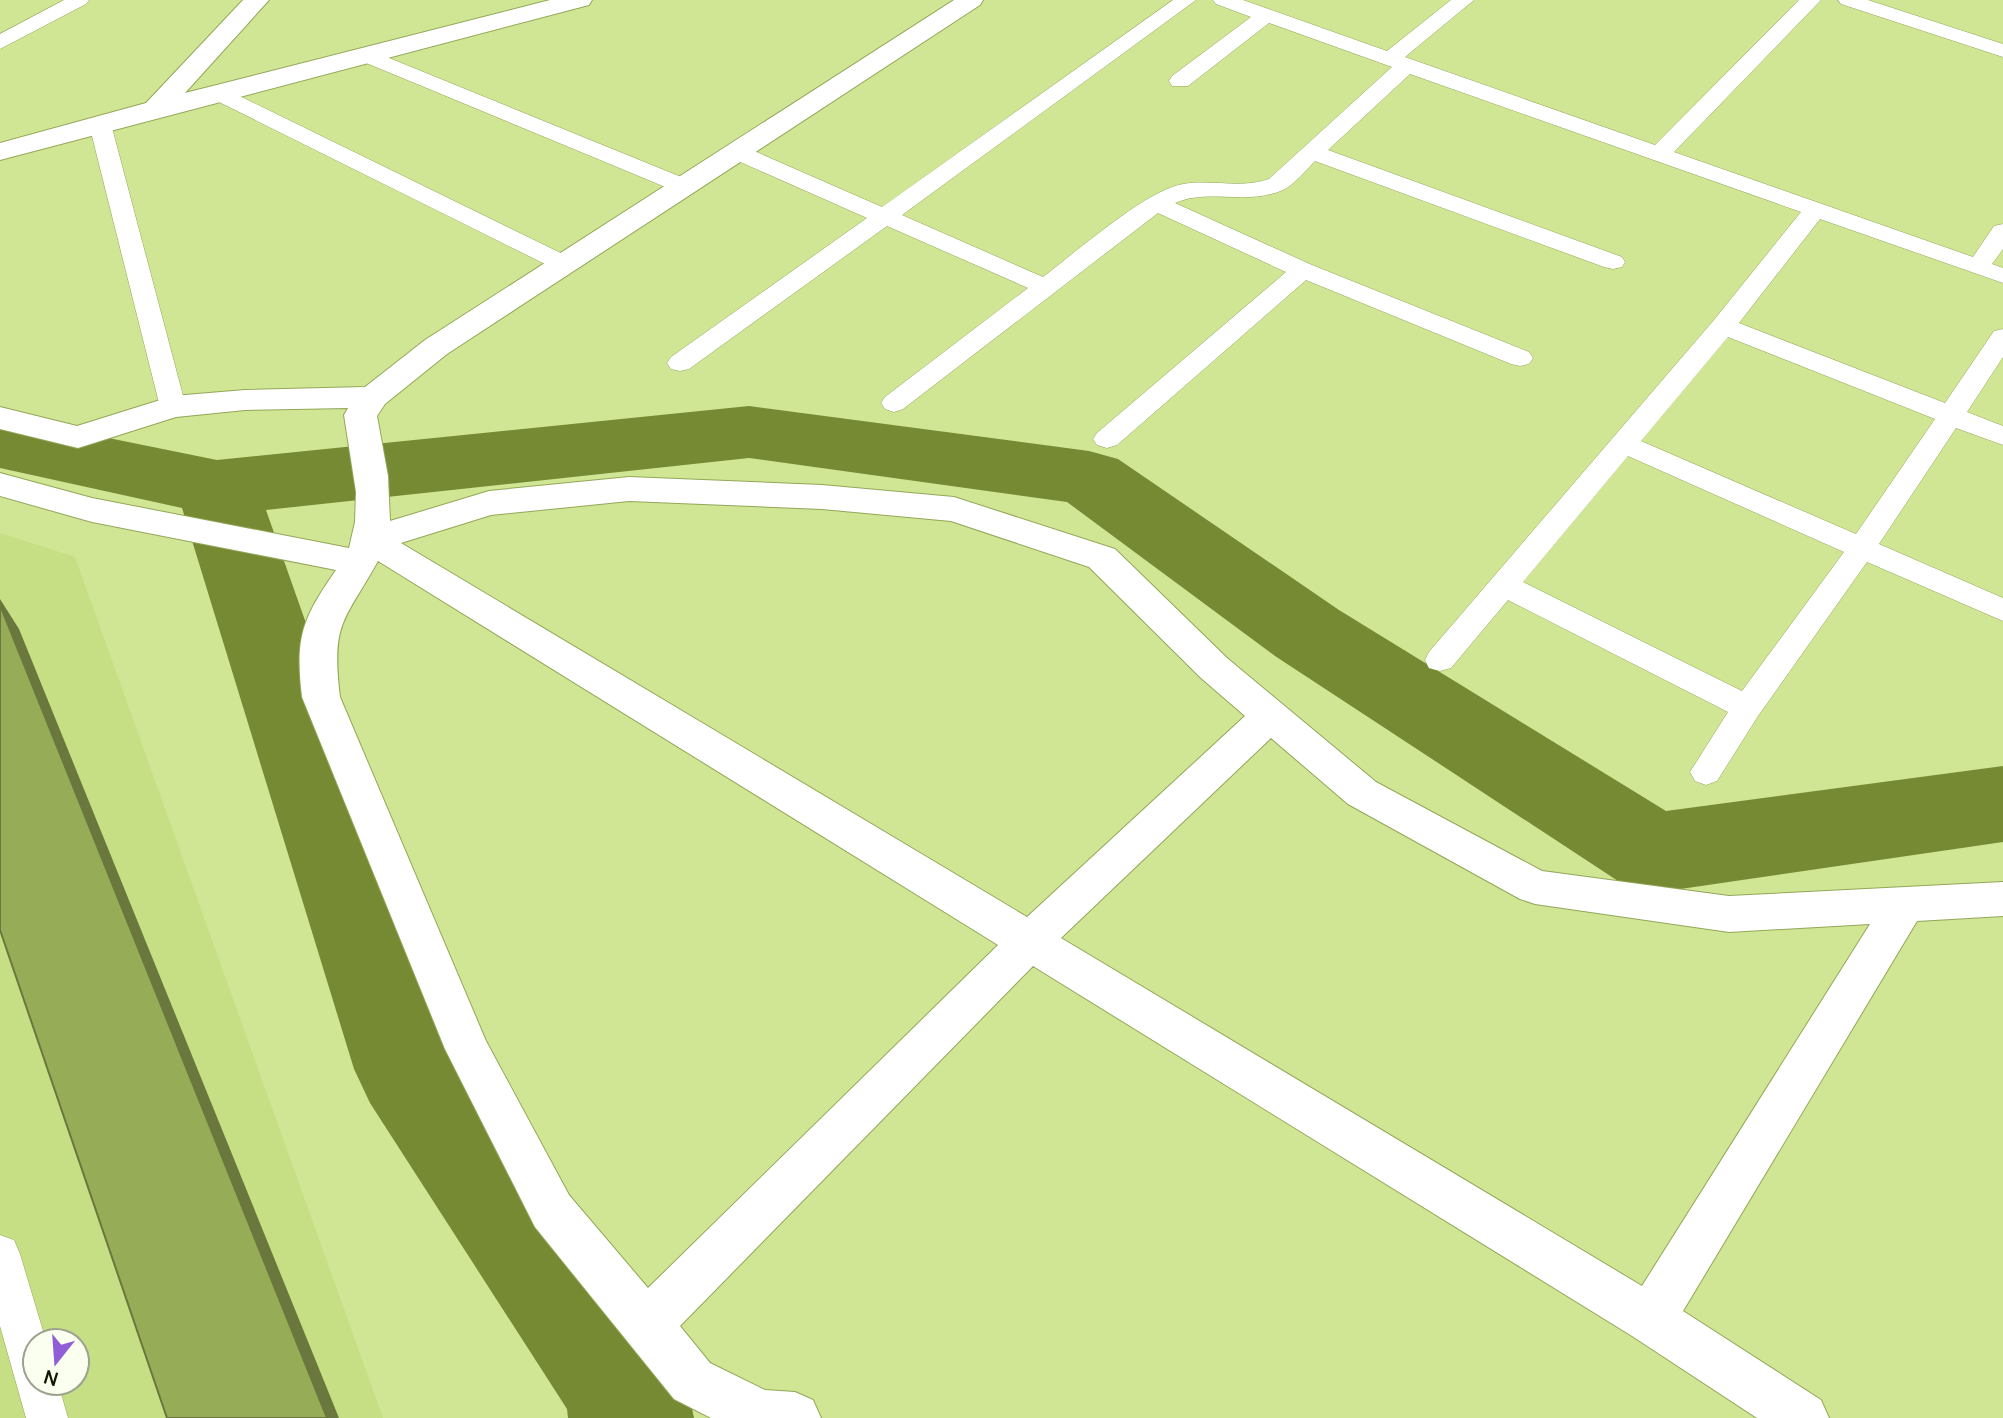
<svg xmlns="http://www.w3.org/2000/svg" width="2003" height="1418" viewBox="0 0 2003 1418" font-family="Manrope,sans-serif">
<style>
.built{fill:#c6de84;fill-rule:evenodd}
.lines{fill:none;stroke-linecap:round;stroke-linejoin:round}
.river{fill:#768a34;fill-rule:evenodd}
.service-casing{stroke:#93a758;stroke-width:1}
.minor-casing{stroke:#93a758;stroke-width:2}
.service{fill:#fff;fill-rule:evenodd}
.minor{fill:#fff;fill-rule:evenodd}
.shaded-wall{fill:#6a783d}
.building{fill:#97ac57;stroke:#6a783d;stroke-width:2}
</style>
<rect width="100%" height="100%" fill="#d1e695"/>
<path class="built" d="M 0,533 L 75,557 L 383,1418 L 0,1418 ZM 35,1341 L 77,1341 L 77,1383 L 35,1383 Z"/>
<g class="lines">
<path class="river" d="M 749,406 L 1089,451 L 1118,459 L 1339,610 L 1666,811 L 2003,766 L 2003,842 L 1653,893 L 1618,881 L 1275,656 L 1067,502 L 749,458 L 266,510 L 455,1045 L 670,1345 L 688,1389 L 694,1418 L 568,1418 L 567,1409 L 370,1103 L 354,1069 L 182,508 L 0,468 L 0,416 L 217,460 Z"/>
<defs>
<path id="service" d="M 64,0 L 89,0 L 86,4 L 0,49 L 0,34 Z
M 1173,0 L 1196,0 L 902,215 L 1043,277 C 1075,253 1146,190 1183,184 C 1212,179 1240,189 1269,179 L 1392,67 L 1269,23 L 1188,86 L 1172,86 L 1169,81 L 1172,76 L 1251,17 L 1216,4 L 1213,0 L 1243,0 L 1387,51 L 1451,0 L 1474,0 L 1405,57 L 1655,145 L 1799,0 L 1821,0 L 1674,152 L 1973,257 L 1994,226 L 2003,224 L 2003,249 L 1992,264 L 2003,268 L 2003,283 L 1820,219 L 1739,323 L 1945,403 L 1994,331 L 2003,329 L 2003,357 L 1967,412 L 2003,426 L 2003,445 L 1956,428 L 1879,544 L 2003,598 L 2003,621 L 1867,562 L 1758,716 L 1717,781 L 1706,785 L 1695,781 L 1690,772 L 1728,712 L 1508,600 L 1451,668 L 1440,671 L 1429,668 L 1425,660 L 1429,652 L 1714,320 L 1801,212 L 1410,74 L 1328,150 L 1622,257 L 1625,262 L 1622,267 L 1613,269 L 1604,267 L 1315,161 C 1306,170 1295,184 1283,190 C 1246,206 1209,188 1175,203 L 1312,265 L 1529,352 L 1533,358 L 1529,364 L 1520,366 L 1511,364 L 1306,280 L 1117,445 L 1107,448 L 1097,445 L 1093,439 L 1097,433 L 1286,272 L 1158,213 L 903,409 L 894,412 L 885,409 L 881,403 L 885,397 L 1028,288 L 887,226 L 689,369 L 680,371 L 671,369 L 667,363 L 671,357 L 867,218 L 729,157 L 726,152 L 729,147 L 745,147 L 882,207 ZM 1728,337 L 1935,419 L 1856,534 L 1641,441 ZM 1628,456 L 1844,552 L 1742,691 L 1523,582 Z
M 1838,0 L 1868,0 L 2003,44 L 2003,57 L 1841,4 Z
M 367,49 L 691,181 L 695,186 L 691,191 L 675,191 L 359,60 L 356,55 L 359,50 Z
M 219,86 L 573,259 L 576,264 L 573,269 L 564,271 L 555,269 L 211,98 L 208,93 L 211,88 Z
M 100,117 L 108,119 L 111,124 L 186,407 L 182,413 L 173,416 L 164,413 L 160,407 L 89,124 L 92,119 Z
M 0,1235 L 14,1240 L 20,1254 L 46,1341 L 35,1341 L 35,1383 L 58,1383 L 68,1418 L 26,1418 L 0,1326 Z"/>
<path id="minor" d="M 243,0 L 269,0 L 185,93 L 550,0 L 592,0 L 589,5 L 0,160 L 0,143 L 146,103 Z
M 954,0 L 983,0 L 980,5 L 447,354 L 385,404 L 377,416 L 388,476 L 390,521 L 489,491 L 629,477 L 822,485 L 954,497 L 1115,549 L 1227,658 L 1376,782 L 1542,871 L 1729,896 L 2003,882 L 2003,916 L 1917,921 L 1683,1311 L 1821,1400 L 1829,1418 L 1757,1418 L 1632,1336 L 1033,966 L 680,1326 L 710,1363 L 765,1390 L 795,1392 L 813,1400 L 821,1418 L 711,1418 L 674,1399 L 535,1227 L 445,1049 L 302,697 C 295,637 302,619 336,570 L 92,522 L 0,496 L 0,473 L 92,498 L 349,548 L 355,522 L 356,492 L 344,415 L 348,408 L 245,410 L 176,417 L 78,448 L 0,429 L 0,407 L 77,426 L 173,396 L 245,390 L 365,387 L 425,340 ZM 629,501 L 822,509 L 951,521 L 1089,567 L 1201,678 L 1245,716 L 1027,917 L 401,543 L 491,515 ZM 378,561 L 998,945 L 648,1288 L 569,1195 L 486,1041 L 340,697 C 331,622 344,622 378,561 ZM 1271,738 L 1348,804 L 1520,899 L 1535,904 L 1729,932 L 1870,924 L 1642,1286 L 1061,938 Z"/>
</defs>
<use href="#service" class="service-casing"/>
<use href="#minor" class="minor-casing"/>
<use href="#service" class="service"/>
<use href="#minor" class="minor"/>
</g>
<path class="shaded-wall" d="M 0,599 L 19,629 L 339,1418 L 327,1418 L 0,605 Z"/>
<path class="building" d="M 0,605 L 327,1418 L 167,1418 L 0,930 Z"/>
<g transform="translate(56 1362) rotate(197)"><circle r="33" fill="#faffef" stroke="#9da28f" stroke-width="2"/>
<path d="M0-5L12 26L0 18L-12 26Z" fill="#925ed7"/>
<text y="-10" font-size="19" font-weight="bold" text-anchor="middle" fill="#111700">N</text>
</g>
</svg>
